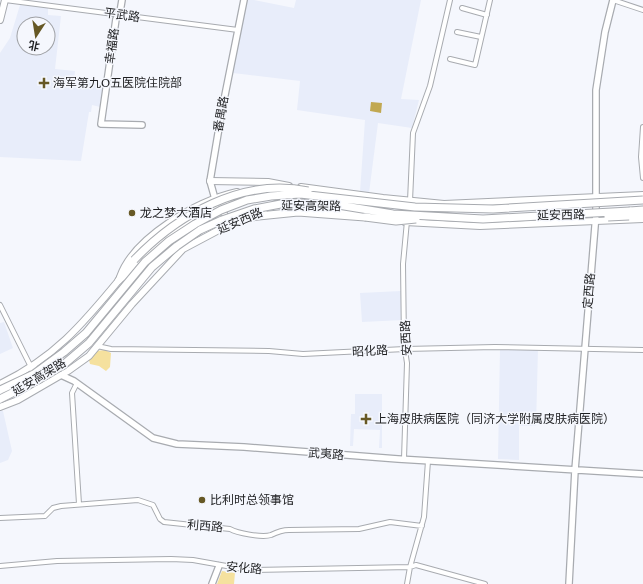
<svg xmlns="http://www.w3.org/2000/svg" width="643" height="584" viewBox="0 0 643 584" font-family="Literata,'Noto Sans SC',serif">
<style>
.built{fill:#e8edfa;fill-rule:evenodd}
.green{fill:#f5e19e}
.water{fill:#c1a851}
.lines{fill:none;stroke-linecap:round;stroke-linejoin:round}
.street-casing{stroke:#a8abb0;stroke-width:6}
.secondary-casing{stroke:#a8abb0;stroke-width:8}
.primary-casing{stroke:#a8abb0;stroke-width:8}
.highway-casing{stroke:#a8abb0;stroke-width:9}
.street{stroke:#fff;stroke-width:4}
.secondary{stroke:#fff;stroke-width:5.5}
.primary{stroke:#fff;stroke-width:6}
.highway{stroke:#fff;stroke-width:7}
.highway-bridge-casing{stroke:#a8abb0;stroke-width:9;stroke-linecap:butt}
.highway-bridge{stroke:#fff;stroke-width:7}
.poi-dot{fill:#665825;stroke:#f5f7fd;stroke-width:1.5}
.labels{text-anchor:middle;stroke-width:3;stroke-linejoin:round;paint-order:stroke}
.street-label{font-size:12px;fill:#1e1f21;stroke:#f5f7fd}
.poi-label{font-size:12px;fill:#1e1f21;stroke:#f5f7fd;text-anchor:start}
</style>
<rect width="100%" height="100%" fill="#f5f7fd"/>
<path class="built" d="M 244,0 L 254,0 L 294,8 L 296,0 L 421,0 L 401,99 L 419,100 L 412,128 L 378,123 L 369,193 L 360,192 L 365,120 L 297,110 L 300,81 L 233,73 Z
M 20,5 L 48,8 L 48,15 L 61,16 L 55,69 L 75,71 L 74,81 L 104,84 L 100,107 L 92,105 L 91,112 L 89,112 L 81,161 L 0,157 L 0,53 L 10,38 ZM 24,24 L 48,24 L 48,48 L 24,48 Z
M 401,291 L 403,320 L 362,322 L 360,293 Z
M 4,322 L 13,348 L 0,354 L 0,323 Z
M 500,349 L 538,349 L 536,426 L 519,426 L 519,460 L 498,459 Z
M 355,394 L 382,394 L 382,448 L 379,448 L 380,430 L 354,429 L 353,446 L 350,446 L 351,414 L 355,414 Z
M 0,411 L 3,411 L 12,451 L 8,460 L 0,463 Z"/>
<path class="green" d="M 105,350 L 111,353 L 110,367 L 106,371 L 99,366 L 90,364 L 89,360 L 96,351 Z
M 222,571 L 235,573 L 234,584 L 217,584 Z"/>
<path class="water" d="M 371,102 L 382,103 L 381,113 L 370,111 Z"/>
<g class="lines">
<defs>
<path id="street" d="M 5,0 L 238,30
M 613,0 L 643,10
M 462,8 L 487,15
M 457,32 L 481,37
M 450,59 L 475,65 L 490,0
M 643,127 L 641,157 L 643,178
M 410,201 L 413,133 L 430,86 L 450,0
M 0,305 L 31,367
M 97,346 L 111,349 L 269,351 L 303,354 L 405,349 L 495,347 L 643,350
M 77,383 L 72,393 L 79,504
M 404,459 L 407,363 L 404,344 L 403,264 L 407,221
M 0,518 L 45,516 L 53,508 L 61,506 L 138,500 L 153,505 L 160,519 L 164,522 L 230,529 C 237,533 262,538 271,535 C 277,532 282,530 289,530 L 359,529 L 390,522 L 422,526
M 0,566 L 57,561 L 171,559 L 193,560 L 249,570 L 410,567 L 416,565 L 485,584
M 407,584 L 410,567 L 424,517 L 428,461"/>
<path id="secondary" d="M 122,0 L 120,12 L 116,19 L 101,124 L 142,125
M 229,222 L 215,199 L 210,181 L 222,110 L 244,0
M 31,368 L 61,375 L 74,381 L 153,438 L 177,444 L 244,447 L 398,459 L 643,474
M 212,584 L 219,566
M 569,584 L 575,470 L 596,214 L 596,90 L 605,32 L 613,0"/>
<path id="primary" d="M 0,20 L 5,0
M 210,181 L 268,182 L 289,186
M 301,187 L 383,198 L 444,204 L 643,195
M 285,206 L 363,212
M 405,222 L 480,226 L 643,219
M 120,277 C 134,237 197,201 237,192
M 0,384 C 54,358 82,325 119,280 C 133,272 143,258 156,247 C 166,238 177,228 188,220 C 213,203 249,195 278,191
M 0,407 L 18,400 L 68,371 L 89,356 L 132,304 L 183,249 L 230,224 L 250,217 L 259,211 L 264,210"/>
<path id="highway" d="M 630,211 L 643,210
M 629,216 L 643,216
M 250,217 L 298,212 L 365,217
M 119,280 L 134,260"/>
</defs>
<use href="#street" class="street-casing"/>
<use href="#secondary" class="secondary-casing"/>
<use href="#primary" class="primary-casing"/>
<use href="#highway" class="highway-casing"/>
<use href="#street" class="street"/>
<use href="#secondary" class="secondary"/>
<use href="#primary" class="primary"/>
<use href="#highway" class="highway"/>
<defs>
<path id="highway-bridge" d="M 365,217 L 396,221 L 416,219
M 608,217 L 629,216
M 134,260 C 177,215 243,177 308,191
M 0,390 L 34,374 L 64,352 L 86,333 L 145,262 L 169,241 L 195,224 L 221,210 L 247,200 L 271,196 L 300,194 L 415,207 L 493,209 L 643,200
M 0,399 L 40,379 L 62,366 L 89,343 L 152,267 L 177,246 L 200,230 L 222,220 L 254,209 L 286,203 L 332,204 L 393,214 L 483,219 L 630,211"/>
</defs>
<use href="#highway-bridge" class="highway-bridge-casing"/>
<use href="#highway-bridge" class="highway-bridge"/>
</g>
<g class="poi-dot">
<path d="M42 77h4v4h4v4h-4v4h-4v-4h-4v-4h4z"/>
<circle cx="132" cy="213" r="4"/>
<path d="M364 413h4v4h4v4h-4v4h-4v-4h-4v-4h4z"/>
<circle cx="202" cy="500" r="4"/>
</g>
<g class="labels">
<g class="street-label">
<text transform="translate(122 15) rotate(8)" y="4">平武路</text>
<text transform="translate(112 46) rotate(-82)" y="4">幸福路</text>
<text transform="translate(221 114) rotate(-80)" y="4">番禺路</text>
<text transform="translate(311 206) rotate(1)" y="4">延安高架路</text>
<text transform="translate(561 215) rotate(-1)" y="4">延安西路</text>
<text transform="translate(240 221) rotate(-23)" y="4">延安西路</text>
<text transform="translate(589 291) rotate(-85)" y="4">定西路</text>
<text transform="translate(406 338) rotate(-93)" y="4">安西路</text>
<text transform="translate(370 351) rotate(-3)" y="4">昭化路</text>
<text transform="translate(39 377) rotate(-31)" y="4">延安高架路</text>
<text transform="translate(326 454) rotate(4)" y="4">武夷路</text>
<text transform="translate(205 526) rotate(5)" y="4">利西路</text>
<text transform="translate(244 568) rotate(5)" y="4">安化路</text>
</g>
<g class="poi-label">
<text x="53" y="87">海军第九O五医院住院部</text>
<text x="140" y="217">龙之梦大酒店</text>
<text x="375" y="423">上海皮肤病医院（同济大学附属皮肤病医院）</text>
<text x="210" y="504">比利时总领事馆</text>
</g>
</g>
<g transform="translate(36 36) rotate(192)"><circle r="19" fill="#f5f7fd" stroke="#9fa1a5"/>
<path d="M0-3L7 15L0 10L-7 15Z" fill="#665825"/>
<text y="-6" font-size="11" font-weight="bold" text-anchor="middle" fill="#1e1f21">北</text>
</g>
</svg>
